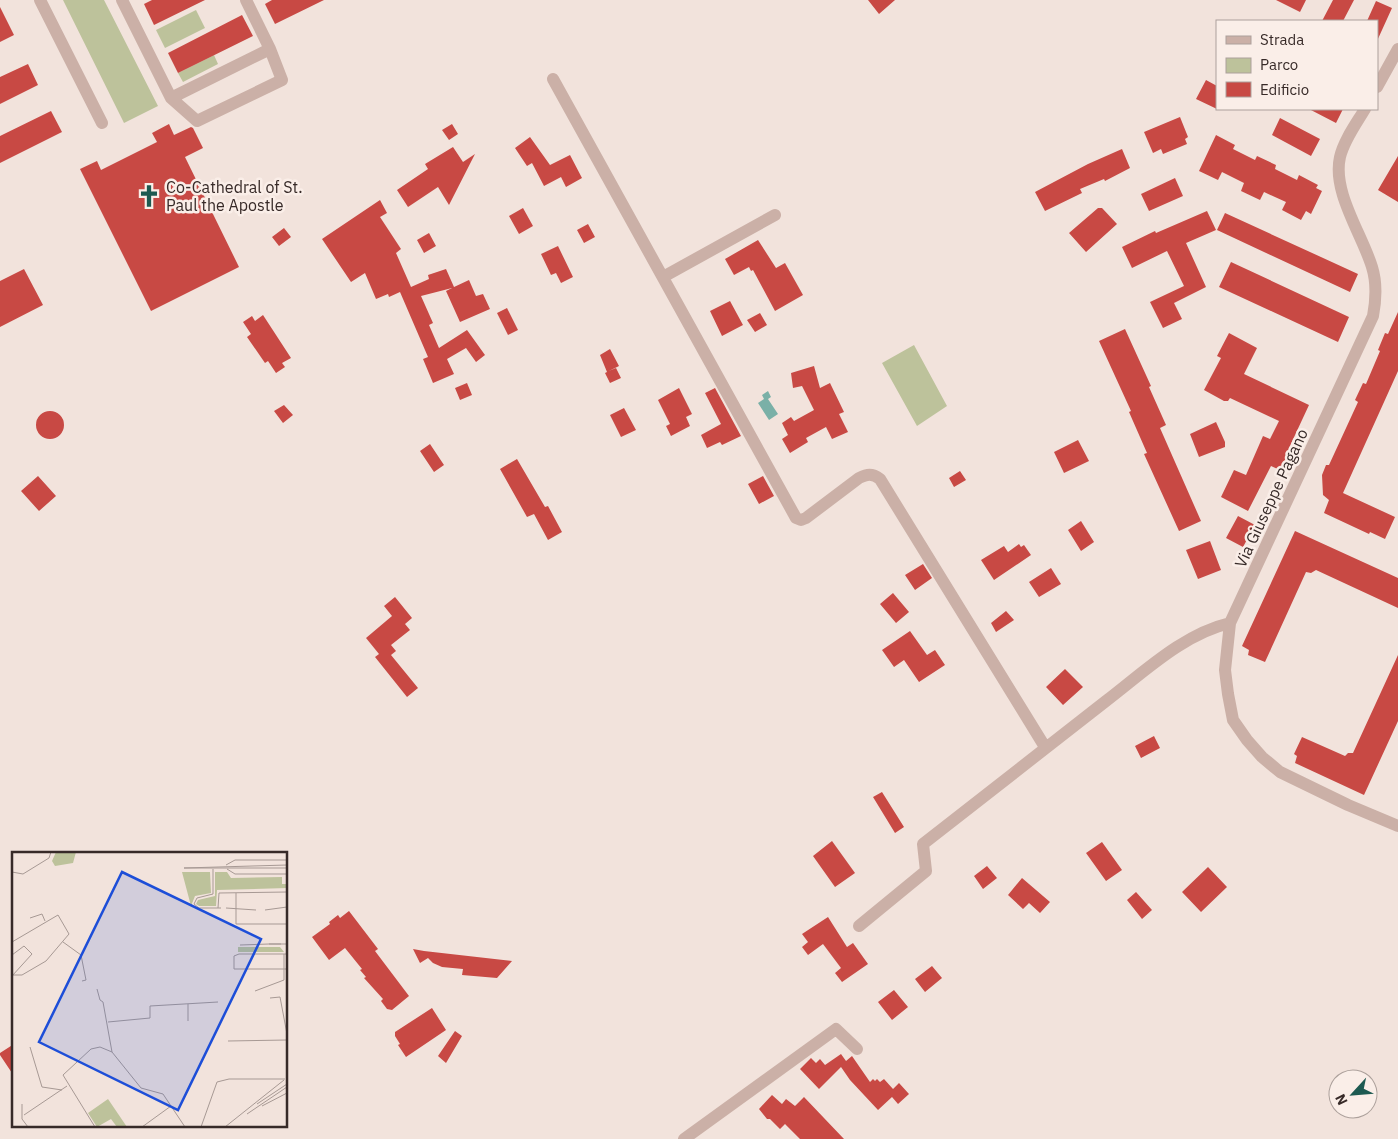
<svg xmlns="http://www.w3.org/2000/svg" width="1398" height="1139" viewBox="0 0 1398 1139" font-family="'IBM Plex Sans',sans-serif">
<style>
.green{fill:#bdc29b}
.water{fill:#7ab0a7}
.building{fill:#c84944}
.lines{fill:none;stroke-linecap:round;stroke-linejoin:round}
.minor{stroke:#cbb0a7;stroke-width:12}
.labels{text-anchor:middle;stroke-width:5;stroke-linejoin:round;paint-order:stroke}
.poi-label{font-size:16px;fill:#372a28;stroke:#faeee8;text-anchor:start}
.street-label{font-size:16px;fill:#372a28;stroke:#faeee8}
.inset-road{fill:none;stroke:#a79994;stroke-width:1}
.view{fill:#1d4ed8;fill-opacity:0.15;stroke:#1d4ed8;stroke-width:2.5}
.inset-edge{fill:none;stroke:#372a28;stroke-width:2.5}
</style>
<rect width="100%" height="100%" fill="#f2e3dc"/>
<path class="green" d="M 63,0 L 104,0 L 158,106 L 124,123 Z
M 196,10 L 205,28 L 165,48 L 156,30 Z
M 214,55 L 218,64 L 183,82 L 178,73 Z
M 914,345 L 947,406 L 917,426 L 882,363 Z"/>
<path class="water" d="M 768,391 L 771,397 L 768,399 L 778,414 L 769,420 L 758,403 L 764,399 L 762,395 Z"/>
<path class="building" d="M 152,0 L 205,0 L 154,25 L 144,4 Z
M 272,0 L 324,0 L 275,24 L 265,4 Z
M 868,0 L 895,0 L 879,14 Z
M 1276,0 L 1306,0 L 1300,12 Z
M 1333,0 L 1354,0 L 1343,21 L 1322,21 Z
M 1376,1 L 1392,8 L 1377,41 L 1377,21 L 1367,21 Z
M 0,7 L 14,35 L 0,42 Z
M 242,15 L 253,36 L 178,73 L 168,53 Z
M 28,64 L 38,85 L 0,104 L 0,77 Z
M 1206,80 L 1217,86 L 1217,109 L 1196,99 Z
M 1309,109 L 1343,109 L 1336,123 Z
M 51,111 L 62,132 L 0,163 L 0,136 Z
M 1180,117 L 1188,137 L 1185,139 L 1187,144 L 1163,154 L 1161,149 L 1153,153 L 1144,132 Z
M 1280,118 L 1320,139 L 1311,156 L 1272,135 Z
M 169,124 L 174,135 L 191,127 L 193,128 L 203,148 L 185,157 L 239,267 L 151,311 L 80,169 L 97,161 L 101,170 L 157,142 L 152,133 Z
M 452,124 L 458,134 L 449,140 L 442,130 Z
M 1216,135 L 1235,145 L 1233,149 L 1255,160 L 1257,156 L 1276,165 L 1275,169 L 1297,180 L 1299,175 L 1318,185 L 1316,188 L 1322,191 L 1311,214 L 1306,211 L 1301,220 L 1282,210 L 1286,202 L 1264,192 L 1260,200 L 1241,191 L 1244,183 L 1222,172 L 1218,180 L 1199,171 Z
M 530,137 L 550,165 L 570,155 L 582,178 L 566,187 L 561,177 L 544,186 L 532,163 L 527,166 L 515,148 Z
M 453,147 L 463,162 L 475,154 L 449,205 L 438,187 L 408,207 L 397,190 L 428,169 L 425,164 Z
M 1122,149 L 1130,168 L 1105,181 L 1104,179 L 1080,189 L 1082,193 L 1045,211 L 1035,192 L 1088,164 Z
M 1398,156 L 1398,202 L 1378,190 Z
M 1175,178 L 1183,196 L 1149,211 L 1141,194 Z
M 380,200 L 387,213 L 380,217 L 401,249 L 396,253 L 411,287 L 429,279 L 428,275 L 446,269 L 454,287 L 469,280 L 476,296 L 483,294 L 490,309 L 460,322 L 446,291 L 452,288 L 421,296 L 433,323 L 429,325 L 439,348 L 467,330 L 485,355 L 476,362 L 466,348 L 447,359 L 454,374 L 433,383 L 423,359 L 428,357 L 400,292 L 389,297 L 388,294 L 376,299 L 365,273 L 351,282 L 322,239 Z
M 523,208 L 533,226 L 519,234 L 509,216 Z
M 1098,208 L 1102,208 L 1117,224 L 1086,252 L 1069,233 Z
M 1207,211 L 1216,230 L 1186,243 L 1206,287 L 1174,303 L 1182,319 L 1163,328 L 1150,302 L 1184,286 L 1167,251 L 1132,268 L 1122,247 L 1155,231 L 1156,233 Z
M 1225,213 L 1358,274 L 1350,292 L 1217,230 Z
M 588,224 L 595,237 L 584,243 L 577,230 Z
M 284,228 L 291,237 L 279,246 L 272,237 Z
M 429,233 L 436,246 L 424,253 L 417,240 Z
M 758,240 L 776,268 L 785,263 L 803,295 L 775,311 L 753,270 L 751,271 L 749,267 L 734,275 L 725,259 Z
M 558,246 L 573,277 L 561,283 L 556,273 L 551,275 L 541,254 Z
M 1231,262 L 1349,317 L 1338,342 L 1219,287 Z
M 24,269 L 43,305 L 0,327 L 0,281 Z
M 730,301 L 743,325 L 722,336 L 710,311 Z
M 507,308 L 518,330 L 508,335 L 497,313 Z
M 1398,312 L 1398,371 L 1343,493 L 1395,517 L 1385,539 L 1370,532 L 1369,534 L 1324,513 L 1329,500 L 1323,495 L 1322,475 L 1326,465 L 1329,465 L 1358,402 L 1355,400 L 1363,383 L 1366,384 L 1380,351 L 1378,350 L 1385,333 L 1388,334 Z
M 760,313 L 767,325 L 755,332 L 747,320 Z
M 263,315 L 291,358 L 282,363 L 285,367 L 276,373 L 268,361 L 265,363 L 247,337 L 251,334 L 243,322 L 252,316 L 255,321 Z
M 1125,329 L 1151,386 L 1149,387 L 1166,425 L 1160,428 L 1201,521 L 1179,531 L 1144,454 L 1147,453 L 1129,412 L 1131,411 L 1099,341 Z
M 1229,333 L 1257,348 L 1244,374 L 1309,405 L 1289,448 L 1292,450 L 1282,471 L 1271,466 L 1248,511 L 1221,497 L 1234,470 L 1246,475 L 1263,436 L 1270,439 L 1279,421 L 1230,398 L 1228,401 L 1224,401 L 1204,390 L 1221,358 L 1217,356 Z
M 610,349 L 619,366 L 609,371 L 616,368 L 621,378 L 610,383 L 605,373 L 607,372 L 600,355 Z
M 814,366 L 820,388 L 830,383 L 844,412 L 839,414 L 848,432 L 832,439 L 826,427 L 806,438 L 808,442 L 790,453 L 782,439 L 788,435 L 782,423 L 791,417 L 794,421 L 814,410 L 802,386 L 793,388 L 791,373 Z
M 467,383 L 472,395 L 460,400 L 455,388 Z
M 679,388 L 692,414 L 686,417 L 690,426 L 671,436 L 666,426 L 670,424 L 658,400 Z
M 715,388 L 741,436 L 722,445 L 720,442 L 707,448 L 701,435 L 721,424 L 705,393 Z
M 284,405 L 293,415 L 283,423 L 274,411 Z
M 624,408 L 636,430 L 621,437 L 610,415 Z
M36 425a14 14 0 1 1 28 0a14 14 0 1 1-28 0Z
M 1216,422 L 1225,442 L 1225,447 L 1199,457 L 1190,434 Z
M 1078,440 L 1089,461 L 1064,473 L 1054,452 Z
M 430,444 L 444,465 L 434,472 L 420,451 Z
M 517,459 L 545,507 L 548,506 L 562,532 L 548,540 L 534,514 L 527,517 L 500,469 Z
M 960,471 L 966,480 L 954,487 L 949,478 Z
M 38,476 L 56,496 L 39,511 L 21,491 Z
M 763,476 L 774,496 L 759,504 L 748,484 Z
M 1238,516 L 1255,525 L 1243,547 L 1226,538 Z
M 1081,521 L 1094,542 L 1081,551 L 1068,530 Z
M 1295,531 L 1398,578 L 1398,608 L 1316,570 L 1311,573 L 1306,572 L 1265,662 L 1248,655 L 1249,650 L 1242,646 Z
M 1210,541 L 1221,570 L 1198,579 L 1186,550 Z
M 1019,544 L 1021,547 L 1024,545 L 1031,555 L 994,580 L 981,560 L 1004,546 L 1008,552 Z
M 923,564 L 932,578 L 915,590 L 905,575 Z
M 1051,568 L 1061,584 L 1039,597 L 1029,582 Z
M 893,593 L 909,612 L 896,623 L 880,604 Z
M 395,597 L 412,618 L 405,624 L 410,630 L 391,645 L 396,651 L 391,655 L 418,688 L 407,697 L 375,657 L 379,654 L 366,638 L 392,616 L 384,606 Z
M 1006,611 L 1014,620 L 996,632 L 991,623 Z
M 910,631 L 927,655 L 935,650 L 945,665 L 919,682 L 904,660 L 894,667 L 882,650 Z
M 1398,655 L 1398,721 L 1364,795 L 1295,763 L 1297,756 L 1294,754 L 1302,737 L 1345,756 L 1348,753 L 1353,753 Z
M 1065,669 L 1083,687 L 1063,705 L 1046,687 Z
M 1154,736 L 1160,748 L 1141,758 L 1135,746 Z
M 882,792 L 904,827 L 895,833 L 873,797 Z
M 832,841 L 855,873 L 835,887 L 813,856 Z
M 1102,842 L 1122,870 L 1106,881 L 1086,853 Z
M 987,866 L 997,878 L 983,889 L 974,876 Z
M 1208,867 L 1227,887 L 1201,912 L 1182,892 Z
M 1022,878 L 1050,902 L 1040,913 L 1029,903 L 1023,909 L 1008,895 Z
M 1136,892 L 1152,910 L 1142,919 L 1127,900 Z
M 349,911 L 378,949 L 375,951 L 409,996 L 392,1010 L 387,1009 L 381,1001 L 383,999 L 364,978 L 366,977 L 360,970 L 362,969 L 345,948 L 329,960 L 312,937 L 330,924 L 329,922 L 338,915 L 340,918 Z
M 828,917 L 847,947 L 853,943 L 868,964 L 842,982 L 835,973 L 841,968 L 823,944 L 808,955 L 802,947 L 808,942 L 802,934 Z
M 413,949 L 424,951 L 512,961 L 497,978 L 462,975 L 463,969 L 442,967 L 433,963 L 428,958 L 420,963 Z
M 932,966 L 942,978 L 925,992 L 915,979 Z
M 894,990 L 908,1007 L 892,1020 L 878,1002 Z
M 432,1008 L 446,1030 L 406,1057 L 398,1045 L 400,1044 L 395,1036 L 395,1032 Z
M 455,1031 L 462,1036 L 446,1063 L 438,1056 Z
M 14,1044 L 14,1076 L 0,1055 L 0,1053 Z
M 841,1054 L 846,1061 L 852,1056 L 870,1082 L 873,1079 L 875,1081 L 877,1079 L 880,1082 L 884,1079 L 893,1089 L 899,1083 L 909,1094 L 898,1104 L 892,1097 L 878,1110 L 850,1080 L 841,1067 L 819,1089 L 800,1069 L 811,1058 L 816,1063 L 820,1059 L 825,1065 Z
M 772,1095 L 782,1104 L 786,1099 L 795,1106 L 804,1097 L 844,1139 L 800,1139 L 785,1124 L 780,1129 L 770,1119 L 767,1119 L 759,1109 Z"/>
<g class="lines">
<path class="minor" d="M 40,0 L 102,123
M 122,0 L 171,98 L 197,121 L 282,80 L 270,49 L 246,0
M 553,79 L 796,518 L 801,520 L 806,518 L 859,478 C 867,474 872,473 880,479 L 1045,747
M 1377,87 L 1398,49
M 171,98 L 270,49
M 1365,109 C 1356,124 1344,140 1340,157 C 1332,192 1362,234 1372,267 C 1377,283 1376,300 1373,316 L 1230,623 L 1225,670 L 1228,694 L 1233,720 L 1247,740 L 1262,757 L 1280,772 L 1348,805 L 1398,826
M 663,277 L 775,215
M 859,926 L 926,871 L 923,844 C 984,796 1045,748 1106,701 C 1144,672 1183,634 1230,623
M 684,1139 L 836,1029 L 857,1049"/>
</g>
<defs>
<symbol id="church-bare" viewBox="-9 -9 18 18"><path d="M-1.2-6h2.4v3.5h3.3v2.4h-3.3V6h-2.4V-.1h-3.3v-2.4h3.3Z" fill="#1d5a51" stroke="#faeee8" stroke-width="2.5" paint-order="stroke"/></symbol>
</defs>
<g fill-rule="evenodd">
<use href="#church-bare" x="133" y="180" width="32" height="32"/>
</g>
<g class="labels">
<g class="poi-label">
<text x="166" y="193">Co-Cathedral of St.<tspan x="166" dy="18">Paul the Apostle</tspan></text>
</g>
<g class="street-label">
<text transform="translate(1271 498) rotate(-65)" y="6">Via Giuseppe Pagano</text>
</g>
</g>
<g transform="translate(12 852)">
<rect width="275" height="275" fill="#f2e3dc"/>
<path d="M 44,0 L 64,0 L 61,11 L 43,14 L 40,9 ZM 170,20 L 198,20 L 199,41 L 183,44 L 179,54 ZM 203,20 L 215,20 L 219,26 L 270,25 L 270,32 L 275,32 L 275,36 L 205,38 L 204,54 L 187,54 L 184,52 L 186,48 L 203,44 ZM 226,95 L 268,95 L 272,100 L 226,100 ZM 96,247 L 115,275 L 105,275 L 99,267 L 85,275 L 76,261 Z" fill="#bdc29b"/>
<path class="inset-road" d="M 214,13 L 223,8 L 275,8M 275,13 L 172,16 L 275,16M 201,17 L 201,42 L 185,46 L 182,52 L 187,56 L 209,56M 215,17 L 223,22 L 275,22M 0,20 L 11,22 L 37,6 L 39,0M 224,41 L 224,72 L 275,72M 206,56 L 207,41 L 275,40M 214,56 L 244,58M 253,58 L 275,55M 18,66 L 30,62 L 33,69M 0,90 L 46,63 L 57,82 L 34,109 L 10,123 L 1,123M 51,90 L 69,103 L 74,128 L 70,129M 269,92 L 257,92 L 275,92M 228,93 L 257,92M 227,102 L 222,104 L 222,117 L 275,117M 227,102 L 275,102M 0,103 L 12,94 L 20,102 L 0,124M 85,137 L 88,148 L 91,150 L 100,200M 243,139 L 272,128 L 272,102M 258,146 L 268,145 L 275,182M 176,152 L 176,169M 96,170 L 138,166 L 138,154 L 206,150M 216,189 L 275,188M 18,195 L 30,235 L 50,238M 10,252 L 10,267 L 16,275M 245,252 L 275,232M 250,254 L 275,241M 235,262 L 275,235M 12,263 L 55,234M 83,275 L 51,223 L 79,197 L 88,195 L 100,200 L 129,236 L 151,242 L 173,275M 130,275 L 159,254M 189,275 L 205,230 L 217,227 L 273,227M 213,275 L 272,228"/>
<path class="view" d="M 110,20 L 249,87 L 166,258 L 27,190 Z"/>
<rect width="275" height="275" class="inset-edge"/>
</g>
<rect x="1216" y="20" width="162" height="90" fill="#faeee8" stroke="#aca09b"/>
<rect x="1226" y="36" width="25" height="8" fill="#cbb0a7" stroke="#aca09b"/>
<text x="1260" y="45" font-size="15" fill="#372a28">Strada</text>
<rect x="1226" y="58" width="25" height="15" fill="#bdc29b" stroke="#aca09b"/>
<text x="1260" y="70" font-size="15" fill="#372a28">Parco</text>
<rect x="1226" y="82" width="25" height="15" fill="#c84944" stroke="#aca09b"/>
<text x="1260" y="95" font-size="15" fill="#372a28">Edificio</text>
<g transform="translate(1353 1094) rotate(244)"><circle r="24" fill="#faeee8" stroke="#aca09b"/>
<path d="M0-4L9 19L0 12L-9 19Z" fill="#1d5a51"/>
<text y="-8" font-size="14" font-weight="bold" text-anchor="middle" fill="#372a28">N</text>
</g>
</svg>
